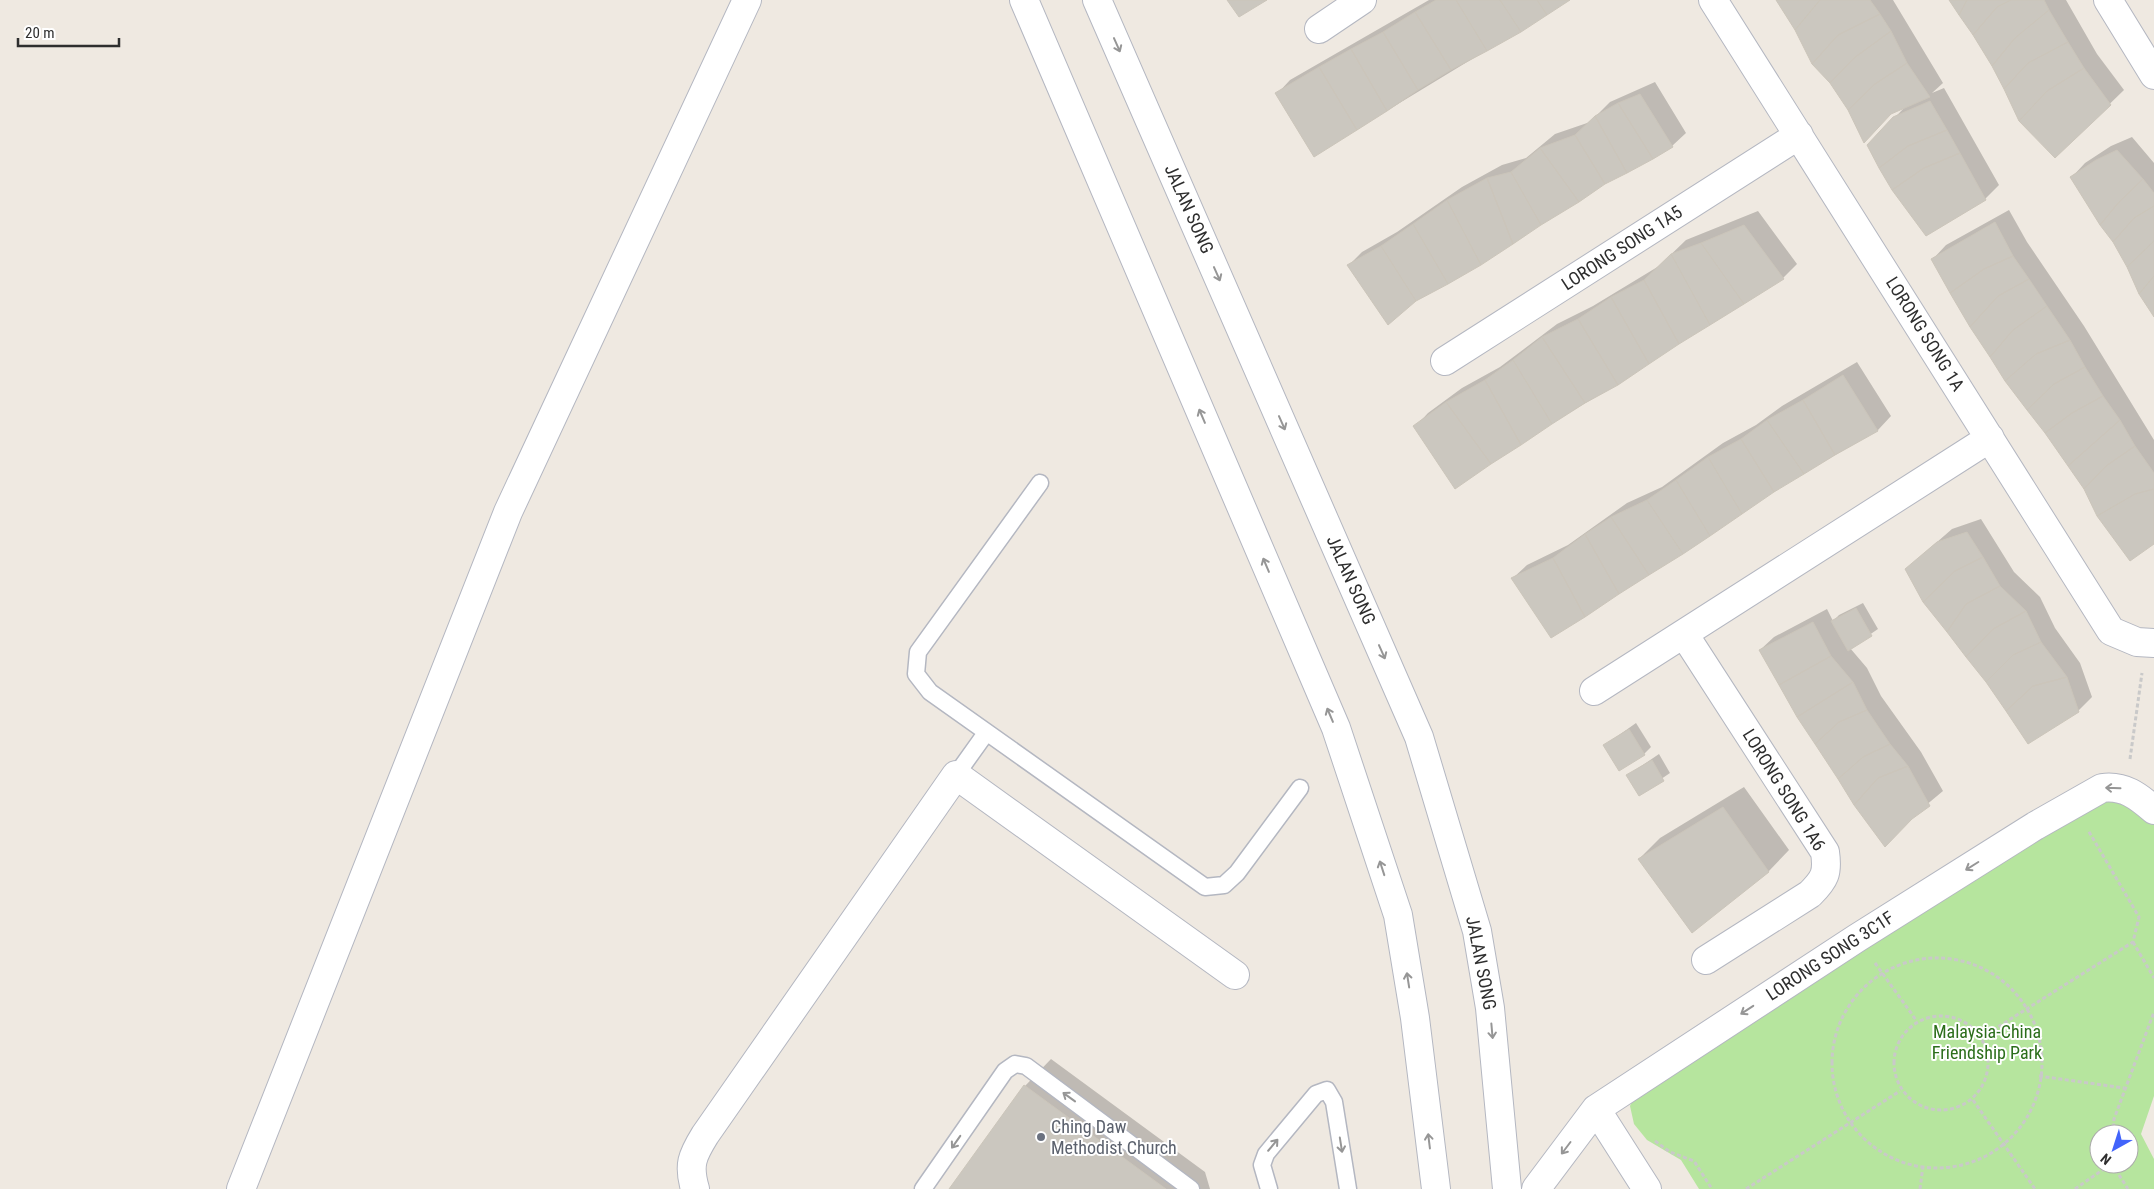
<svg xmlns="http://www.w3.org/2000/svg" width="2154" height="1189" viewBox="0 0 2154 1189" font-family="'Roboto Condensed',sans-serif">
<style>
.green{fill:#b6e59e;fill-rule:evenodd}
.shadow{fill:#0003}
.building{fill:#cbc7bf;stroke:#cbc5ba}
.lines{fill:none;stroke-linecap:round;stroke-linejoin:round}
.lane-casing{stroke:#b4b7c1;stroke-width:19}
.street-casing{stroke:#b4b7c1;stroke-width:30}
.secondary-casing{stroke:#b4b7c1;stroke-width:30}
.path{stroke:#c9c9c9;stroke-width:3;stroke-dasharray:4 2.5;stroke-linecap:butt}
.lane{stroke:#fff;stroke-width:16}
.street{stroke:#fff;stroke-width:28}
.secondary{stroke:#fff;stroke-width:28}
.oneway{stroke:#969696}
.worship-dot{fill:#6b7280;stroke:#fff;stroke-width:2}
.labels{text-anchor:middle;stroke-width:4;stroke-linejoin:round;paint-order:stroke}
.street-label{font-size:18px;fill:#2e2e2e;stroke:#fff}
.park-label{font-size:18px;fill:#2c6e1b;stroke:#fff}
.worship-label{font-size:18px;fill:#5b616d;stroke:#fff;text-anchor:start}
</style>
<rect width="100%" height="100%" fill="#efe9e1"/>
<path class="green" d="M 2111,793 L 2144,809 L 2154,824 L 2154,1096 L 2141,1134 L 2154,1159 L 2154,1189 L 1699,1189 L 1681,1160 L 1647,1140 L 1634,1124 L 1630,1106 L 1636,1092 ZM 2099,1134 L 2129,1134 L 2129,1164 L 2099,1164 Z"/>
<path class="shadow" d="M 1429,0 L 1569,0 L 1314,155 L 1277,94 L 1290,80 Z
M 1777,0 L 1893,0 L 1943,83 L 1932,93 L 1944,88 L 1999,185 L 1985,199 L 1868,145 L 1905,107 L 1849,109 Z
M 1952,0 L 2066,0 L 2097,54 L 2124,90 L 2055,157 Z
M 1655,82 L 1686,133 L 1672,146 L 1348,266 L 1362,252 L 1397,232 L 1462,187 L 1502,165 L 1526,158 L 1555,134 L 1590,122 L 1610,102 Z
M 2132,137 L 2154,163 L 2154,316 L 2115,241 L 2072,177 L 2085,163 L 2111,146 Z
M 2009,210 L 2027,242 L 2084,326 L 2154,440 L 2154,542 L 2085,488 L 1933,259 L 1946,245 Z
M 1758,211 L 1797,264 L 1783,278 L 1678,343 L 1617,384 L 1552,423 L 1415,427 L 1428,413 L 1462,388 L 1500,367 L 1557,324 L 1593,306 L 1659,266 L 1686,240 Z
M 1857,362 L 1891,416 L 1878,430 L 1773,491 L 1513,578 L 1527,565 L 1568,545 L 1627,503 L 1662,487 L 1723,443 L 1756,425 L 1782,406 Z
M 1981,519 L 2014,572 L 2040,597 L 2055,628 L 2080,663 L 2092,697 L 2078,711 L 1906,569 L 1952,529 Z
M 1863,603 L 1878,629 L 1850,648 L 1867,668 L 1881,696 L 1921,752 L 1943,791 L 1913,816 L 1760,650 L 1774,637 L 1827,609 L 1833,621 L 1839,615 Z
M 1636,723 L 1651,747 L 1644,754 L 1605,745 Z
M 1659,754 L 1670,773 L 1639,794 L 1628,775 Z
M 1744,787 L 1789,850 L 1769,871 L 1692,931 L 1639,859 L 1660,838 Z
M 1051,1059 L 1205,1172 L 1210,1189 L 951,1189 L 1025,1086 Z"/>
<path class="building" d="M 1227,0 L 1267,0 L 1239,17 Z
M 1436,0 L 1456,0 L 1487,51 L 1451,70 L 1415,12 Z
M 1456,0 L 1500,0 L 1521,32 L 1487,51 Z
M 1500,0 L 1537,0 L 1547,15 L 1521,32 Z
M 1537,0 L 1570,0 L 1547,15 Z
M 1776,0 L 1820,0 L 1795,30 Z
M 1820,0 L 1870,0 L 1880,14 L 1838,35 L 1812,64 L 1795,30 Z
M 1949,0 L 1967,0 L 1959,15 Z
M 1967,0 L 2011,0 L 1997,7 L 1973,35 L 1959,15 Z
M 2011,0 L 2044,0 L 2049,10 L 2015,38 L 1992,66 L 1973,35 L 1997,7 Z
M 2049,10 L 2068,42 L 2028,63 L 2004,89 L 1992,66 L 2015,38 Z
M 1415,12 L 1451,70 L 1418,90 L 1383,32 Z
M 1880,14 L 1891,31 L 1854,58 L 1830,83 L 1812,64 L 1838,35 Z
M 1891,31 L 1907,63 L 1875,84 L 1848,110 L 1830,83 L 1854,58 Z
M 1383,32 L 1418,90 L 1387,111 L 1351,49 Z
M 2068,42 L 2084,68 L 2047,91 L 2019,121 L 2004,89 L 2028,63 Z
M 1351,49 L 1387,111 L 1357,130 L 1319,67 Z
M 1907,63 L 1930,97 L 1891,114 L 1864,143 L 1848,110 L 1875,84 Z
M 1319,67 L 1357,130 L 1314,157 L 1275,93 Z
M 2084,68 L 2111,105 L 2055,158 L 2019,121 L 2047,91 Z
M 1640,94 L 1673,147 L 1653,159 L 1618,103 Z
M 1930,101 L 1947,130 L 1908,146 L 1879,168 L 1867,145 L 1893,117 Z
M 1618,103 L 1653,159 L 1627,173 L 1595,116 Z
M 1595,116 L 1627,173 L 1605,184 L 1575,135 Z
M 1947,130 L 1960,153 L 1924,168 L 1892,190 L 1879,168 L 1908,146 Z
M 1575,135 L 1605,184 L 1579,202 L 1540,148 Z
M 1540,148 L 1579,202 L 1541,225 L 1511,172 Z
M 2117,150 L 2143,179 L 2119,202 L 2100,225 L 2070,177 L 2096,160 Z
M 1960,153 L 1986,200 L 1926,236 L 1892,190 L 1924,168 Z
M 1511,172 L 1541,225 L 1513,244 L 1487,178 Z
M 1487,178 L 1513,244 L 1481,265 L 1447,200 Z
M 2143,179 L 2154,193 L 2154,206 L 2134,218 L 2113,242 L 2100,225 L 2119,202 Z
M 1447,200 L 1481,265 L 1448,284 L 1413,224 Z
M 2154,206 L 2154,241 L 2127,267 L 2113,242 L 2134,218 Z
M 1995,222 L 2013,256 L 1984,269 L 1950,293 L 1931,259 Z
M 1413,224 L 1448,284 L 1416,301 L 1381,246 Z
M 1744,225 L 1784,279 L 1744,304 L 1701,243 Z
M 2154,241 L 2154,276 L 2139,294 L 2127,267 Z
M 1701,243 L 1744,304 L 1710,325 L 1671,254 Z
M 1381,246 L 1416,301 L 1388,325 L 1347,265 Z
M 1671,254 L 1710,325 L 1679,344 L 1644,280 Z
M 2013,256 L 2029,279 L 1998,296 L 1970,327 L 1950,293 L 1984,269 Z
M 2154,276 L 2154,317 L 2139,294 Z
M 2029,279 L 2047,306 L 2013,330 L 1990,357 L 1970,327 L 1998,296 Z
M 1644,280 L 1679,344 L 1649,364 L 1611,297 Z
M 1611,297 L 1649,364 L 1618,385 L 1578,319 Z
M 2047,306 L 2070,340 L 2036,354 L 2005,381 L 1990,357 L 2013,330 Z
M 1578,319 L 1618,385 L 1585,403 L 1542,337 Z
M 1542,337 L 1585,403 L 1552,424 L 1513,360 Z
M 2070,340 L 2085,367 L 2054,384 L 2027,410 L 2005,381 L 2036,354 Z
M 1513,360 L 1552,424 L 1521,445 L 1485,380 Z
M 2085,367 L 2103,396 L 2072,413 L 2045,433 L 2027,410 L 2054,384 Z
M 1843,375 L 1878,431 L 1835,455 L 1803,400 Z
M 1485,380 L 1521,445 L 1491,464 L 1446,402 Z
M 2103,396 L 2120,420 L 2068,466 L 2045,433 L 2072,413 Z
M 1803,400 L 1835,455 L 1804,474 L 1767,420 Z
M 1446,402 L 1491,464 L 1455,489 L 1413,426 Z
M 1767,420 L 1804,474 L 1774,492 L 1741,439 Z
M 2120,420 L 2135,446 L 2106,466 L 2084,489 L 2068,466 Z
M 1741,439 L 1774,492 L 1742,514 L 1708,457 Z
M 2135,446 L 2154,473 L 2154,489 L 2135,494 L 2097,516 L 2084,489 L 2106,466 Z
M 1708,457 L 1742,514 L 1710,536 L 1676,480 Z
M 1676,480 L 1710,536 L 1683,554 L 1647,500 Z
M 2154,489 L 2154,544 L 2130,561 L 2097,516 L 2135,494 Z
M 1647,500 L 1683,554 L 1649,575 L 1611,517 Z
M 1611,517 L 1649,575 L 1619,594 L 1585,534 Z
M 1967,532 L 1983,557 L 1955,571 L 1923,602 L 1905,569 L 1937,542 Z
M 1585,534 L 1619,594 L 1585,617 L 1553,558 Z
M 1983,557 L 2000,586 L 1966,604 L 1947,632 L 1923,602 L 1955,571 Z
M 1553,558 L 1585,617 L 1551,638 L 1511,578 Z
M 2000,586 L 2026,611 L 1993,629 L 1966,657 L 1947,632 L 1966,604 Z
M 1856,608 L 1872,636 L 1848,651 L 1831,621 Z
M 2026,611 L 2041,642 L 2013,655 L 1986,682 L 1966,657 L 1993,629 Z
M 1813,622 L 1831,656 L 1779,685 L 1759,650 Z
M 2041,642 L 2067,677 L 2033,686 L 2006,711 L 1986,682 L 2013,655 Z
M 1831,656 L 1853,682 L 1797,717 L 1779,685 Z
M 2067,677 L 2079,712 L 2028,744 L 2006,711 L 2033,686 Z
M 1853,682 L 1867,710 L 1839,722 L 1815,744 L 1797,717 Z
M 1867,710 L 1890,744 L 1863,757 L 1838,779 L 1815,744 L 1839,722 Z
M 1629,729 L 1645,755 L 1619,771 L 1603,745 Z
M 1890,744 L 1908,766 L 1878,778 L 1854,805 L 1838,779 L 1863,757 Z
M 1652,760 L 1664,781 L 1639,796 L 1626,775 Z
M 1908,766 L 1930,806 L 1912,819 L 1885,847 L 1854,805 L 1878,778 Z
M 1723,807 L 1769,872 L 1692,933 L 1638,859 Z
M 1024,1085 L 1166,1189 L 949,1189 Z"/>
<g class="lines">
<defs>
<path id="lane" d="M 1040,483 L 918,652 L 916,674 L 930,692 L 1205,887 L 1224,885 L 1237,873 L 1300,788
M 956,775 L 986,733
M 923,1189 L 1005,1071 L 1015,1064 L 1026,1066 L 1191,1189
M 1269,1189 L 1262,1165 L 1266,1154 L 1316,1094 L 1327,1090 L 1334,1102 L 1348,1189"/>
<path id="street" d="M 1713,0 L 2111,631 L 2137,642 L 2154,643
M 2108,0 L 2154,75
M 1319,29 L 1362,0
M 1445,361 L 1799,135
M 1684,634 L 1825,852 C 1828,873 1825,879 1810,894 L 1706,960
M 1594,691 L 1990,438
M 1596,1109 L 1647,1189
M 241,1189 L 508,512 L 747,0
M 695,1189 C 688,1165 692,1156 705,1135 L 956,775 L 1235,975
M 1536,1189 L 1596,1109 L 1857,938 L 2035,826 L 2102,788 C 2124,785 2138,796 2154,810"/>
<path id="secondary" d="M 1024,0 L 1336,728 L 1398,915 L 1415,1018 L 1436,1189
M 1097,0 L 1419,737 L 1477,931 L 1490,1008 L 1507,1189"/>
</defs>
<use href="#lane" class="lane-casing"/>
<use href="#street" class="street-casing"/>
<use href="#secondary" class="secondary-casing"/>
<path class="path" d="M 2130,759 L 2142,673
M 2133,942 L 2154,978
M1832 1063a105 105 0 1 1 210 0a105 105 0 1 1-210 0Z
M 1875,963 L 1916,1020
M1894 1063a47 47 0 1 1 94 0a47 47 0 1 1-94 0Z
M 1982,1037 L 2133,942 L 2139,917 L 2088,830
M 2039,1076 L 2124,1088
M 1973,1100 L 2035,1189
M 2113,1134 L 2114,1119 L 2154,1012
M 1655,1141 L 1670,1152 L 1694,1161 L 1712,1189
M 2112,1164 L 2128,1189
M 1746,1189 L 1900,1091
M 1920,1189 L 1923,1166
M 2075,1189 L 2111,1164"/>
<use href="#lane" class="lane"/>
<use href="#street" class="street"/>
<use href="#secondary" class="secondary"/>
</g>
<defs><path id="oneway-shaft" d="M-6 0H5M1.5-3L5.5 0L1.5 3" fill="none" stroke-width="1.6" stroke-linecap="round" stroke-linejoin="round" transform="scale(1.25)"/></defs>
<g class="oneway">
<use href="#oneway-shaft" transform="translate(1117 45) rotate(66)"/>
<use href="#oneway-shaft" transform="translate(1217 274) rotate(66)"/>
<use href="#oneway-shaft" transform="translate(1202 416) rotate(-113)"/>
<use href="#oneway-shaft" transform="translate(1282 423) rotate(66)"/>
<use href="#oneway-shaft" transform="translate(1266 565) rotate(-113)"/>
<use href="#oneway-shaft" transform="translate(1382 652) rotate(66)"/>
<use href="#oneway-shaft" transform="translate(1330 715) rotate(-113)"/>
<use href="#oneway-shaft" transform="translate(2113 788) rotate(-178)"/>
<use href="#oneway-shaft" transform="translate(1972 866) rotate(148)"/>
<use href="#oneway-shaft" transform="translate(1382 868) rotate(-108)"/>
<use href="#oneway-shaft" transform="translate(1408 980) rotate(-99)"/>
<use href="#oneway-shaft" transform="translate(1747 1010) rotate(147)"/>
<use href="#oneway-shaft" transform="translate(1492 1031) rotate(85)"/>
<use href="#oneway-shaft" transform="translate(1069 1097) rotate(-144)"/>
<use href="#oneway-shaft" transform="translate(1429 1141) rotate(-97)"/>
<use href="#oneway-shaft" transform="translate(956 1142) rotate(125)"/>
<use href="#oneway-shaft" transform="translate(1273 1145) rotate(-50)"/>
<use href="#oneway-shaft" transform="translate(1341 1145) rotate(81)"/>
<use href="#oneway-shaft" transform="translate(1566 1148) rotate(127)"/>
</g>
<circle class="worship-dot" cx="1041" cy="1137" r="5"/>
<g class="labels">
<g class="street-label">
<text transform="translate(1189 209) rotate(66)" y="6">JALAN SONG</text>
<text transform="translate(1622 248) rotate(-33)" y="6">LORONG SONG 1A5</text>
<text transform="translate(1925 334) rotate(58)" y="6">LORONG SONG 1A</text>
<text transform="translate(1351 580) rotate(66)" y="6">JALAN SONG</text>
<text transform="translate(1784 790) rotate(58)" y="6">LORONG SONG 1A6</text>
<text transform="translate(1830 956) rotate(-33)" y="6">LORONG SONG 3C1F</text>
<text transform="translate(1481 963) rotate(79)" y="6">JALAN SONG</text>
</g>
<g class="park-label">
<text x="1987" y="1038">Malaysia-China<tspan x="1987" dy="21">Friendship Park</tspan></text>
</g>
<g class="worship-label">
<text x="1051" y="1133">Ching Daw<tspan x="1051" dy="21">Methodist Church</tspan></text>
</g>
</g>
<g transform="translate(2114 1149) rotate(219)"><circle r="24" fill="#ffffff" stroke="#ababab"/>
<path d="M0-4L9 19L0 12L-9 19Z" fill="#4264fb"/>
<text y="-8" font-size="14" font-weight="bold" text-anchor="middle" fill="#2e2e2e">N</text>
</g>
<path d="M18 38v8h101v-8" fill="none" stroke="#2e2e2e" stroke-width="2.5"/>
<text x="25" y="38" font-size="15" fill="#2e2e2e" stroke="#ffffff" stroke-width="4" paint-order="stroke">20 m</text>
</svg>
